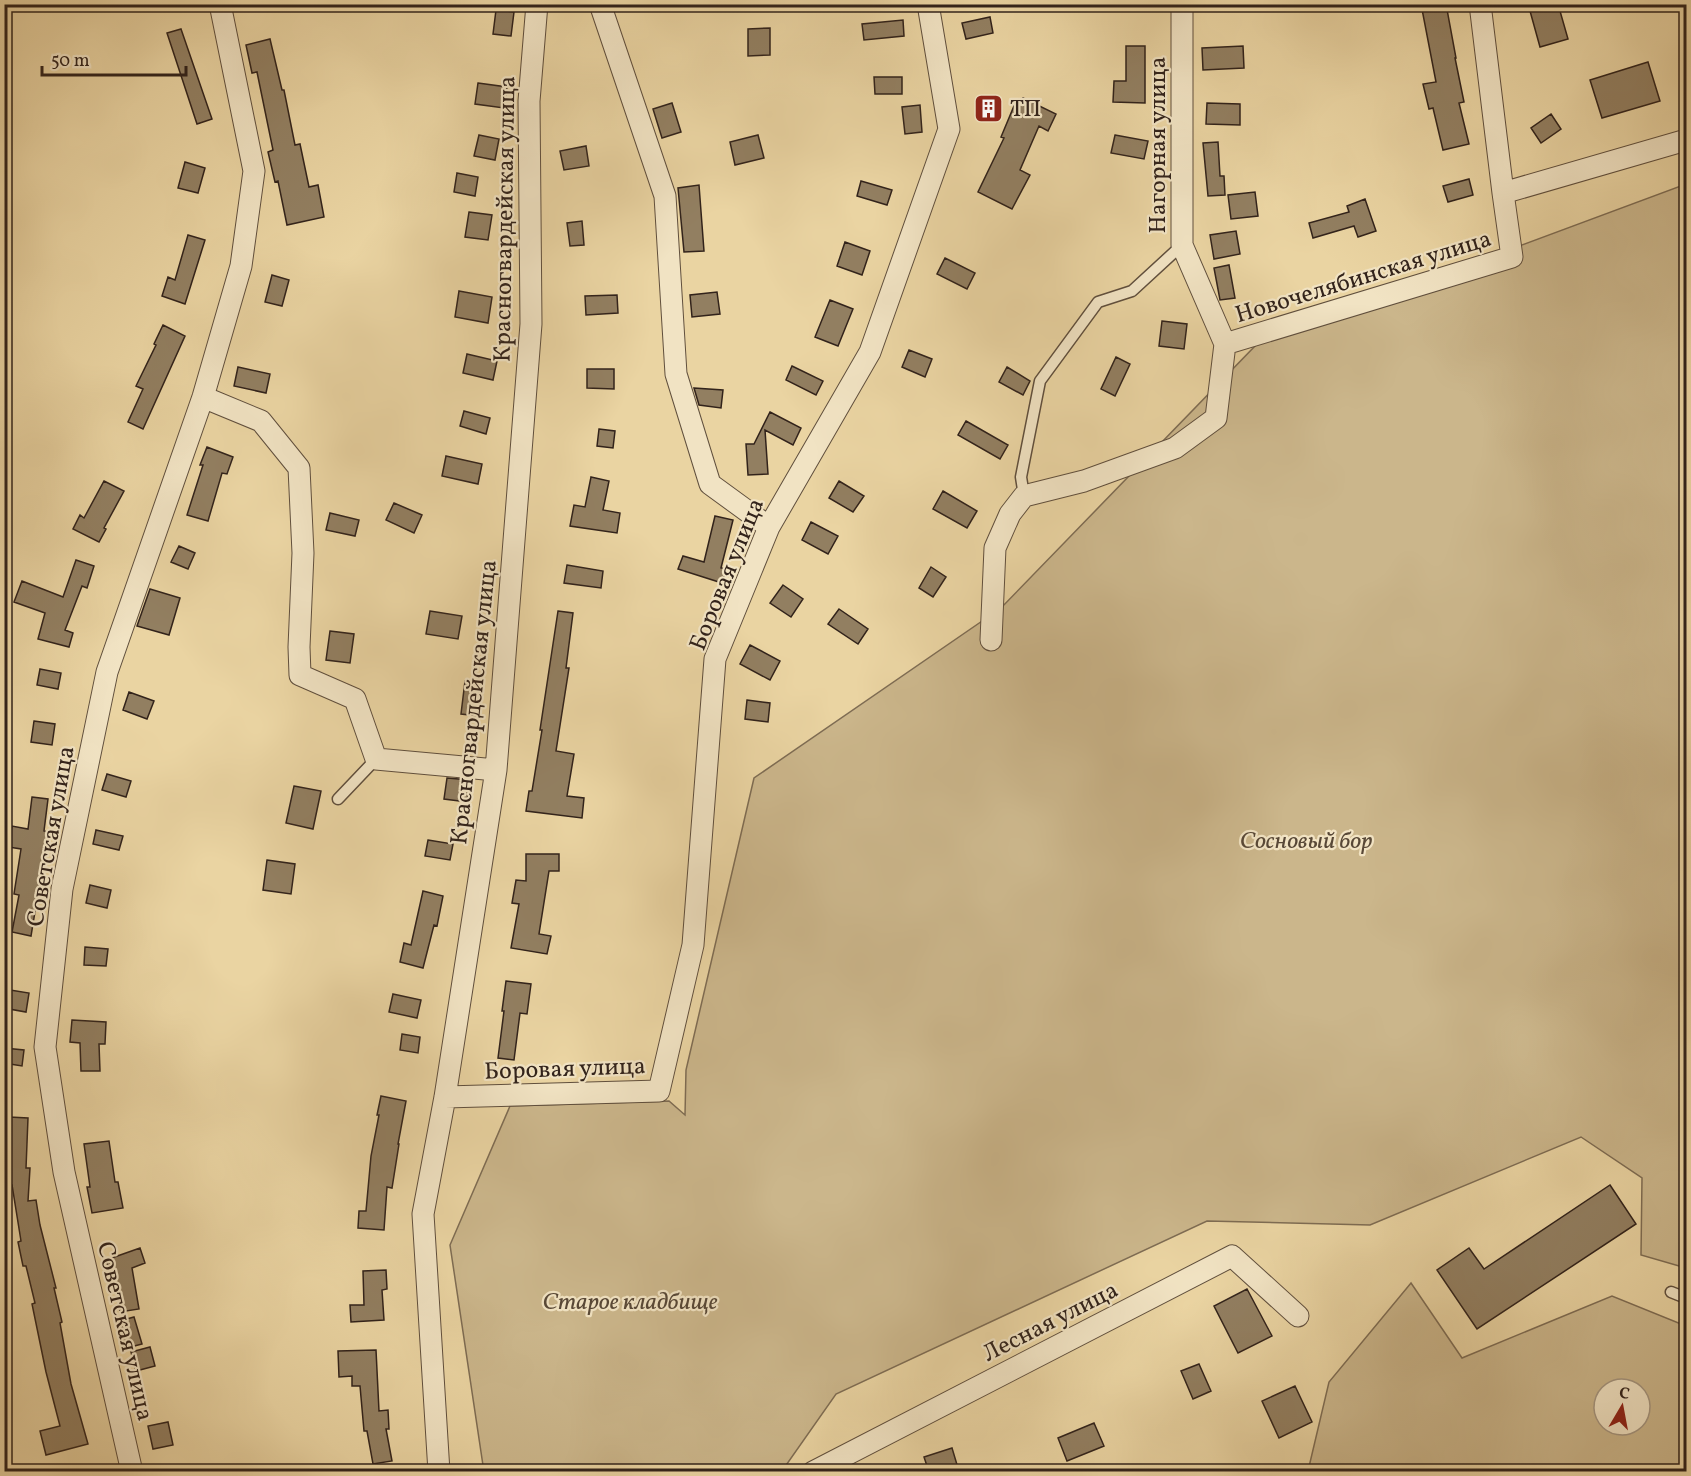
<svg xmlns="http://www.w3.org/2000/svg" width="1691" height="1476" viewBox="0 0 1691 1476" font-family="Vollkorn,serif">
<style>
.green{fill:#cbb68b;stroke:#7e6c53;stroke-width:1.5;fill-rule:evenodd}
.building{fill:#927f61;stroke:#32231b;stroke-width:1.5}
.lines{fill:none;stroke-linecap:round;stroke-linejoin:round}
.service-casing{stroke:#604f3d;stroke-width:13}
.minor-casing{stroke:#604f3d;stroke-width:23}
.service{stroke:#f1e3c3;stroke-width:10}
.minor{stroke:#f1e3c3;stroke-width:21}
.labels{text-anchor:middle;stroke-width:4.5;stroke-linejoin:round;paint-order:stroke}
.poi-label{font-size:24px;fill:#32231b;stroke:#f1e3c3;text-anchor:start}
.street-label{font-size:24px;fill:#32231b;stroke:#f1e3c3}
.park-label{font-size:24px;font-style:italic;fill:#584837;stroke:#f1e3c3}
</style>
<rect width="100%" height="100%" fill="#ead4a2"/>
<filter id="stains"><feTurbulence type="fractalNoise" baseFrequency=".00333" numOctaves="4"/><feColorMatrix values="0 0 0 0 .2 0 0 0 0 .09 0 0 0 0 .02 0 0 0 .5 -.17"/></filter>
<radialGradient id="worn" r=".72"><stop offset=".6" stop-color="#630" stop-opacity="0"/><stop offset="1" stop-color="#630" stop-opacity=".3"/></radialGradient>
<path class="green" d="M 1686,184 L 1686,1268 L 1641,1255 L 1642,1178 L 1581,1137 L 1370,1225 L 1207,1221 L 836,1394 L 782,1471 L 484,1472 L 450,1245 L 510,1106 L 669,1101 L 685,1115 L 686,1070 L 754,778 L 1001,608 L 1258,343 Z
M 1411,1283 L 1462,1358 L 1612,1296 L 1686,1326 L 1686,1471 L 1308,1471 L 1329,1382 ZM 1604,1389 L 1640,1389 L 1640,1425 L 1604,1425 Z"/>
<path class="building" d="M 1421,4 L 1446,4 L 1456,58 L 1455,58 L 1464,102 L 1459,103 L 1469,144 L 1443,150 L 1433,108 L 1429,109 L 1423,84 L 1436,82 Z
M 1551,4 L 1558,4 L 1568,39 L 1540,47 L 1530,11 Z
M 496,10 L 514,12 L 511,36 L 493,34 Z
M 990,17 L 993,33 L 966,39 L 962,23 Z
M 903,20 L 904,36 L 864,40 L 862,24 Z
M 770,28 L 770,55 L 748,56 L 748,29 Z
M 181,29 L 212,119 L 197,124 L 167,33 Z
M 270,39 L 282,90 L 284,90 L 295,145 L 300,144 L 309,187 L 318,185 L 324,217 L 287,225 L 278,181 L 275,182 L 268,152 L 273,150 L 257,72 L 252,73 L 246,45 Z
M 1126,46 L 1145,46 L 1145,103 L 1113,102 L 1114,81 L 1126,81 Z
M 1243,46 L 1244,68 L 1203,70 L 1202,48 Z
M 1648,62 L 1660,101 L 1602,118 L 1590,80 Z
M 874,77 L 902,77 L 902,94 L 875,94 Z
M 478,83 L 507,87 L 504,108 L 475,104 Z
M 1023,98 L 1056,114 L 1048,131 L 1039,126 L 1020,170 L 1030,175 L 1012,209 L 978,192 L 1004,138 L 1001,137 L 1014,106 L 1018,107 Z
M 672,103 L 681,132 L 662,138 L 653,109 Z
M 1207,103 L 1240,104 L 1240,125 L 1206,124 Z
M 920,105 L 922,132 L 905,134 L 902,107 Z
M 1551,114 L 1561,129 L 1541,143 L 1531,128 Z
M 479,135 L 499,139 L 495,160 L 474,156 Z
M 758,135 L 764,158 L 735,165 L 730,142 Z
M 1115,135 L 1148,141 L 1144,159 L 1111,153 Z
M 1218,142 L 1220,176 L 1224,176 L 1225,195 L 1208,196 L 1203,143 Z
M 586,146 L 589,166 L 564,170 L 560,151 Z
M 185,162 L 205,168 L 198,193 L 178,188 Z
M 457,173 L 478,177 L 475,196 L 454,192 Z
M 1469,179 L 1473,195 L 1448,202 L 1443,186 Z
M 861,181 L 892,190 L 887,205 L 857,196 Z
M 699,185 L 704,251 L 684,252 L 678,188 Z
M 1255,192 L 1258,216 L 1231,219 L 1228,195 Z
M 1365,199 L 1376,231 L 1358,237 L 1354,226 L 1313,238 L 1309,223 L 1349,212 L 1347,206 Z
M 469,212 L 492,215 L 488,240 L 465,237 Z
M 582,221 L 584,245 L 570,246 L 567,223 Z
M 1236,231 L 1240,254 L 1214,259 L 1210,235 Z
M 188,235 L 205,240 L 185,304 L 162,296 L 168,277 L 175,280 Z
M 845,242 L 870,251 L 862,275 L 837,266 Z
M 945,258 L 975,273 L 967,289 L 937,274 Z
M 1229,265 L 1235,298 L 1220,300 L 1214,268 Z
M 272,275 L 289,280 L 282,306 L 265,302 Z
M 459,291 L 492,297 L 488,323 L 455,317 Z
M 717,292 L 720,314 L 692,317 L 690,295 Z
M 617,295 L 618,313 L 586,315 L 585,296 Z
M 830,300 L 853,309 L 838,346 L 815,337 Z
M 1162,321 L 1187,324 L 1184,349 L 1159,346 Z
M 163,325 L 185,336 L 143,429 L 128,422 L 143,389 L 136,386 L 156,345 L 154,344 Z
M 909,350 L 932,359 L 925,377 L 902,367 Z
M 467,354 L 497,361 L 493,380 L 463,373 Z
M 1116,357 L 1130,364 L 1115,396 L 1101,389 Z
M 792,366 L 823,381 L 816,395 L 786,380 Z
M 238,367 L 270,374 L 266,393 L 234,386 Z
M 1007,367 L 1030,381 L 1023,395 L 999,382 Z
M 587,369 L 614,369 L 614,389 L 587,388 Z
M 694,388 L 723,390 L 721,408 L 699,405 Z
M 464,411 L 490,418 L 486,434 L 460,426 Z
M 770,412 L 801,428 L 793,445 L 765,430 L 768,474 L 748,475 L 746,444 L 754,444 Z
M 966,421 L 1008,445 L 1000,459 L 958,435 Z
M 599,429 L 615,431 L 613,448 L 597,446 Z
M 207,447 L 233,457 L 227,474 L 222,473 L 208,521 L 187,515 L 203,465 L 200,465 Z
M 446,456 L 482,464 L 478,484 L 442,476 Z
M 591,477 L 609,481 L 603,510 L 620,513 L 617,533 L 570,526 L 574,505 L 585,507 Z
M 104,481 L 124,491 L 104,528 L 106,529 L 99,542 L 73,529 L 80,515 L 84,518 Z
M 839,481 L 864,496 L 853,512 L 829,498 Z
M 943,491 L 977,511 L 967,528 L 933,509 Z
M 394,503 L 422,515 L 414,533 L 386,520 Z
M 330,513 L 359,520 L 355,536 L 326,530 Z
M 715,516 L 733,520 L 721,568 L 727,569 L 722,583 L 678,569 L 683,556 L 704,562 Z
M 811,522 L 838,536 L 828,554 L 802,540 Z
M 179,546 L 195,553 L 188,569 L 171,562 Z
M 76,560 L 94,566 L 87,588 L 82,586 L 65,630 L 73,633 L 69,647 L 38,639 L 45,613 L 14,602 L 22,581 L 63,597 Z
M 567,565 L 603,571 L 601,588 L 564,583 Z
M 931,567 L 946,577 L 933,597 L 919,588 Z
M 783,585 L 803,599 L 791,617 L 770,603 Z
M 150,589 L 180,598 L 169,635 L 137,626 Z
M 839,609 L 868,629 L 858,644 L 828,624 Z
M 430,611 L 462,616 L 458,639 L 426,634 Z
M 558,611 L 573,613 L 566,668 L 569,668 L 556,751 L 574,754 L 567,796 L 584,798 L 582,818 L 526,811 L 529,791 L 532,791 L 542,730 L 540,730 Z
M 330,631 L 354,634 L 350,663 L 326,660 Z
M 750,645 L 780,661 L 770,680 L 740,664 Z
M 40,669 L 61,673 L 58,689 L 37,685 Z
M 465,681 L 482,682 L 478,716 L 461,714 Z
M 129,692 L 154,701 L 147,719 L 123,710 Z
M 747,700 L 770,703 L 768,722 L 745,719 Z
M 34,721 L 55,724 L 52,745 L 31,742 Z
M 107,774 L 131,781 L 126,797 L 102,790 Z
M 447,778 L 470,780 L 467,802 L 444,799 Z
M 294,786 L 321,791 L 313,829 L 286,823 Z
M 32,797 L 48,799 L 44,831 L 48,832 L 31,936 L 12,932 L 19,895 L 14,894 L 21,849 L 8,847 L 12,826 L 28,829 Z
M 96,830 L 123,836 L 119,850 L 93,844 Z
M 428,840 L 453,844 L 450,860 L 425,856 Z
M 526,854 L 559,854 L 559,871 L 549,871 L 539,934 L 551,936 L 547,954 L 511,948 L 519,904 L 512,903 L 516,880 L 526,881 Z
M 267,860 L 295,864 L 291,894 L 263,890 Z
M 90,885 L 111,890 L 107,908 L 86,903 Z
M 423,891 L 443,896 L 437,926 L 434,925 L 423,968 L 400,962 L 404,943 L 411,945 Z
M 85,947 L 108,949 L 106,966 L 84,965 Z
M 506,981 L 531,984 L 527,1014 L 520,1013 L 514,1060 L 498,1058 L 504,1011 L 502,1011 Z
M 4,989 L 29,993 L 26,1012 L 4,1008 Z
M 393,994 L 421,1000 L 417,1018 L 389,1012 Z
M 72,1020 L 106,1022 L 105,1044 L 99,1044 L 100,1071 L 81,1071 L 80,1043 L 70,1042 Z
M 402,1034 L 420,1037 L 418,1053 L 400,1050 Z
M 4,1048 L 24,1050 L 22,1066 L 4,1063 Z
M 381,1096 L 406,1101 L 398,1144 L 399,1144 L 392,1188 L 387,1187 L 384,1230 L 358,1228 L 359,1211 L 366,1211 L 371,1156 L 379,1115 L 377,1115 Z
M 9,1117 L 28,1118 L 26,1168 L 30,1168 L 28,1201 L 36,1200 L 40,1225 L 56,1288 L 54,1288 L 62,1322 L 60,1323 L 71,1384 L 88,1444 L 46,1455 L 40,1431 L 60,1426 L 46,1372 L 32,1304 L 35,1303 L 26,1266 L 23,1266 L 18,1242 L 21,1241 L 12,1185 L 7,1184 L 10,1141 L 7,1141 Z
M 109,1141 L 115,1182 L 118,1182 L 123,1208 L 92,1213 L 87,1187 L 90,1187 L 84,1144 Z
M 1610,1185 L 1636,1224 L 1477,1329 L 1437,1270 L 1469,1248 L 1484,1269 Z
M 140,1248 L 145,1263 L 132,1268 L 139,1309 L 120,1312 L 114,1274 L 111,1275 L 106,1260 Z
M 386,1270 L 387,1289 L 382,1290 L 384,1320 L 351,1322 L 350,1305 L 364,1305 L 363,1271 Z
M 1247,1289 L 1272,1336 L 1238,1353 L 1214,1306 Z
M 134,1317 L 142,1344 L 123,1349 L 116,1322 Z
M 150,1347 L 155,1366 L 136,1371 L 131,1352 Z
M 376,1350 L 379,1411 L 388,1410 L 389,1429 L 386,1429 L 392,1461 L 373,1464 L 367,1431 L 364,1431 L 360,1386 L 352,1386 L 352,1376 L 339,1377 L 338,1351 Z
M 1199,1364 L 1211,1391 L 1193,1399 L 1181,1371 Z
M 1295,1386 L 1312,1422 L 1279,1438 L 1262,1401 Z
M 168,1422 L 173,1445 L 153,1449 L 148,1426 Z
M 1094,1423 L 1104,1446 L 1067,1461 L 1058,1438 Z
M 952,1448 L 958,1468 L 946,1472 L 929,1472 L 924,1457 Z"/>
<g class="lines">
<defs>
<path id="service" d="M 1024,496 L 1021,477 L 1040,381 L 1098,302 L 1132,291 L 1182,245
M 338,799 L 376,759
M 1671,1292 L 1686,1298"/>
<path id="minor" d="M 600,4 L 665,196 L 676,374 L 710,484 L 769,527
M 1480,4 L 1503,193
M 1225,344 L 1512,257 L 1503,193 L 1686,140
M 203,397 L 261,421 L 299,468 L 303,553 L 299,647 L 300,675 L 355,699 L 376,759 L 496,770
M 991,640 L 995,548 L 1010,514 L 1024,496 L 1084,481 L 1175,448 L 1216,418 L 1225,344 L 1182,245 L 1182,4
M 445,1097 L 659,1091 L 693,945 L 715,659 L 769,527 L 870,352 L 949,129 L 928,4
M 132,1472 L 64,1172 L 45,1047 L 62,889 L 107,672 L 203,397 L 241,266 L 254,171 L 220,4
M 439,1472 L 423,1214 L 445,1097 L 496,770 L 531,324 L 529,101 L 537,4
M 813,1472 L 1232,1256 L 1298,1316"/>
</defs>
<use href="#service" class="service-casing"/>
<use href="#minor" class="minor-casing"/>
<use href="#service" class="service"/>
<use href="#minor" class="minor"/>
</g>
<defs>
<symbol id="building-square" viewBox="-11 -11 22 22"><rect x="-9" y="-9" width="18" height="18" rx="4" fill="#8f2418" stroke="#f1e3c3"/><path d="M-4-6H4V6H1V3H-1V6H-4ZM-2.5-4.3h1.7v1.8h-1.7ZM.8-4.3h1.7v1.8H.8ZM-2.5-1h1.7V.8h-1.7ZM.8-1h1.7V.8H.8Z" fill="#fff"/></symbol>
</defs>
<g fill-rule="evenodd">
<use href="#building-square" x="972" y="92" width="33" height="33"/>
</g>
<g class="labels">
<g class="poi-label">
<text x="1010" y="116">ТП</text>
</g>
<g class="street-label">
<text transform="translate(1157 145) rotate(-90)" y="8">Нагорная улица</text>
<text transform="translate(504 219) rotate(-89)" y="8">Красногвардейская улица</text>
<text transform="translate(1363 276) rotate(-17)" y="8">Новочелябинская улица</text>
<text transform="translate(726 574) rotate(-68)" y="8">Боровая улица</text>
<text transform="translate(473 702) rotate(-84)" y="8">Красногвардейская улица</text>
<text transform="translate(50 836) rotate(-80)" y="8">Советская улица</text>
<text transform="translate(565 1068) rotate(-2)" y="8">Боровая улица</text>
<text transform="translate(1050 1321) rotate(-27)" y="8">Лесная улица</text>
<text transform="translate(126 1331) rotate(77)" y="8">Советская улица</text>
</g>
<g class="park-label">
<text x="1306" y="848">Сосновый бор</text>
<text x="630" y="1309">Старое кладбище</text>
</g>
</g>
<rect width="1691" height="1476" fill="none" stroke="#ead4a2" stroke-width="24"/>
<rect x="6" y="6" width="1679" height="1464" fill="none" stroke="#32231b" stroke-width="3"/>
<rect x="12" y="12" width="1667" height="1452" fill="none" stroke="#32231b" stroke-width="1.5"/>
<g transform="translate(1622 1407) rotate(10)"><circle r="28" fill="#f1e3c3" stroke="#a59680" stroke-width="1.5"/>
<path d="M0-4.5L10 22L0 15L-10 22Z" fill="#8f2418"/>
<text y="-9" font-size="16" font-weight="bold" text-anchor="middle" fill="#32231b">С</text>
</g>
<path d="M42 66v9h144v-9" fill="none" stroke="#32231b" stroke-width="3"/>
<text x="51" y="66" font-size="18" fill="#32231b" stroke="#f1e3c3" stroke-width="4.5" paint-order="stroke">50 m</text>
<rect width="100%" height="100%" filter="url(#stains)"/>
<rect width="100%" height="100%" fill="url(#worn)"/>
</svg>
